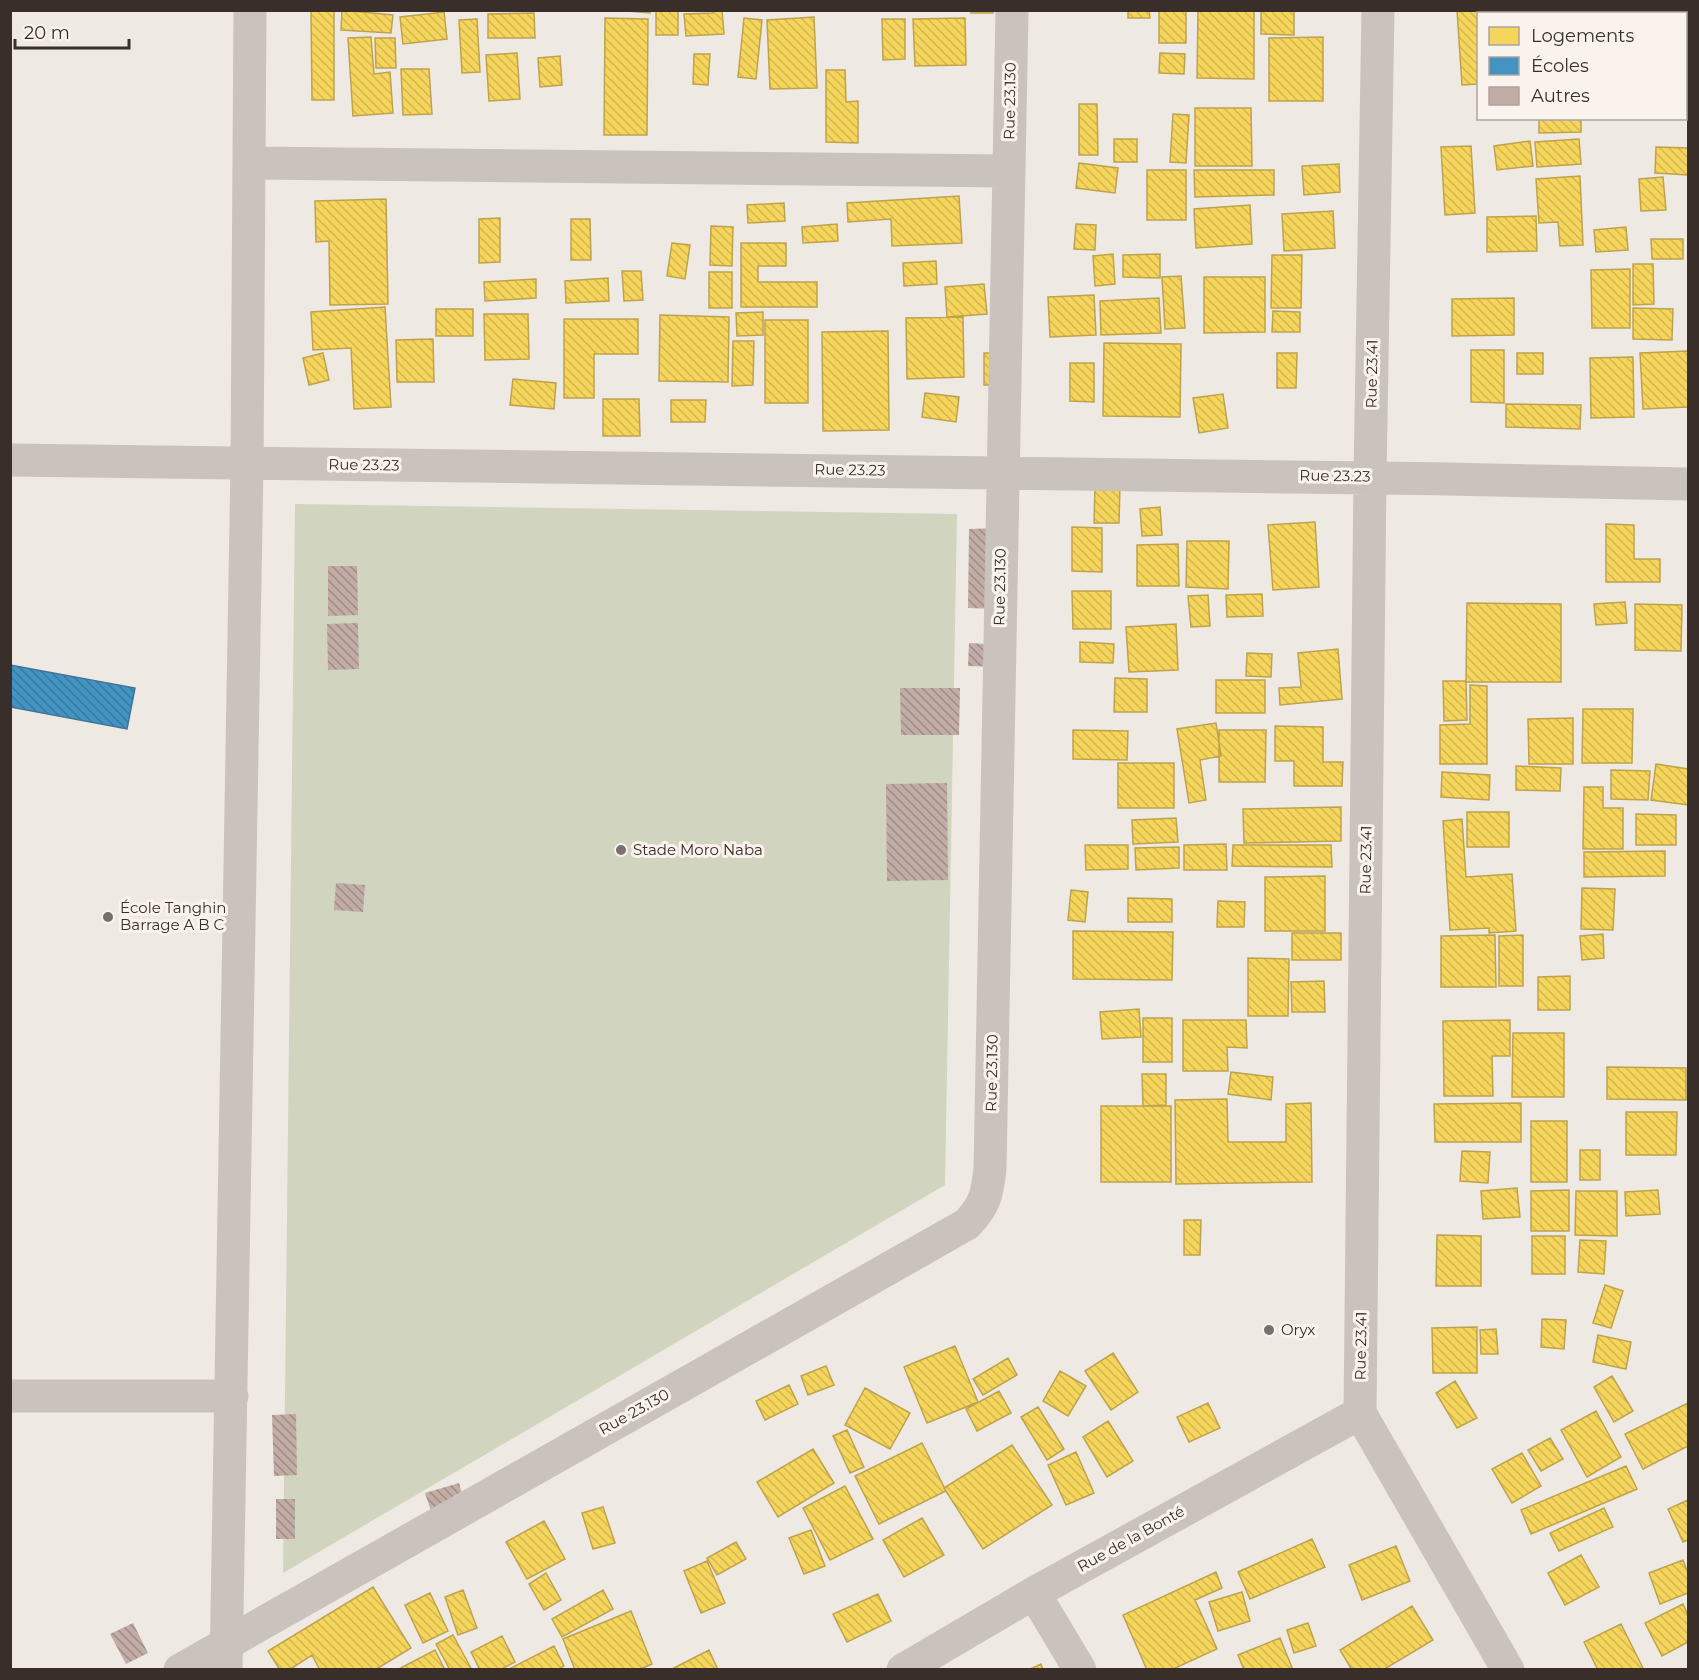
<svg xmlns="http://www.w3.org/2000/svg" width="1699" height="1680" viewBox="0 0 1699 1680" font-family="Montserrat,sans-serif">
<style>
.pitch{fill:#d1d4bf}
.homes{fill:url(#homes-back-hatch);stroke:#bea34d;stroke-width:1.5}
.schools{fill:url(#schools-back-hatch);stroke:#407595;stroke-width:1.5}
.building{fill:url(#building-back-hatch)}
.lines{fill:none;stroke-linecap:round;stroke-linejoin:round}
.minor{stroke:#c9c2bd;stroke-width:33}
.poi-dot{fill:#796f6c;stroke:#faf3ed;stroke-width:2}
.labels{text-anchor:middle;stroke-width:6;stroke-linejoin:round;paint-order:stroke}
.street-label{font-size:15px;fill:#3a2e2b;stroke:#faf3ed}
.poi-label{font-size:15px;fill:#3a2e2b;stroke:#faf3ed;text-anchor:start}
</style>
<defs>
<pattern id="homes-back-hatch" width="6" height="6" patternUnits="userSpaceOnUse" patternTransform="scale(1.5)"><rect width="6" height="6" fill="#f6d55c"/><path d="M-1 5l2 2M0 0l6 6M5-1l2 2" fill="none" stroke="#d4b750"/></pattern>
<pattern id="schools-back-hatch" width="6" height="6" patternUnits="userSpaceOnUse" patternTransform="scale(1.5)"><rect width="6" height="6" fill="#4393c3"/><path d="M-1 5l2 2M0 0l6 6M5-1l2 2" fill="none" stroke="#39789f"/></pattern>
<pattern id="building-back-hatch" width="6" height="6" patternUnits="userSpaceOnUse" patternTransform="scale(1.5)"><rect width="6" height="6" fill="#c2aca6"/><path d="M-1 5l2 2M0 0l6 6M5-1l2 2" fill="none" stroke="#9f8c87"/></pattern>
</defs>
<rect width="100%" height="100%" fill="#efe9e4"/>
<path class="pitch" d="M 295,504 L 957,514 L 945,1185 L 283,1573 Z"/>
<path class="homes" d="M 311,10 L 334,10 L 334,100 L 312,100 Z
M 342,10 L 393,15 L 391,33 L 341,30 Z
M 615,10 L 650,10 L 650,13 Z
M 656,10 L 678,10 L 678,35 L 656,35 Z
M 712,10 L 722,10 L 724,34 L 686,36 L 684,14 L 713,13 Z
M 971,10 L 993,10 L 993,13 L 971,13 Z
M 1128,10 L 1149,10 L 1150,18 L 1128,18 Z
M 1159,10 L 1186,10 L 1186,43 L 1159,43 Z
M 1198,10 L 1254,10 L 1254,79 L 1197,78 Z
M 1457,10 L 1511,10 L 1511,14 L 1478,14 L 1478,84 L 1462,85 Z
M 1534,10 L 1628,10 L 1628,14 L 1534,14 Z
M 1638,10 L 1688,10 L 1688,43 L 1686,43 L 1686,14 L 1638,14 Z
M 1261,11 L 1294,11 L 1294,35 L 1261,34 Z
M 444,12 L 447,39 L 403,44 L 400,17 Z
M 534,13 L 535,38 L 488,38 L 488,14 Z
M 814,17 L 817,88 L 770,89 L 767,20 Z
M 605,18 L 648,19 L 647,135 L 604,135 Z
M 744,18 L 762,20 L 756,79 L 738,77 Z
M 965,18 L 966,65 L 915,66 L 913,19 Z
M 477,19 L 480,72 L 462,73 L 459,20 Z
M 882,19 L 905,19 L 905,59 L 883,60 Z
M 371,37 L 374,74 L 390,72 L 393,113 L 353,116 L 348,38 Z
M 1323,37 L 1323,101 L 1269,101 L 1269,38 Z
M 375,38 L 395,38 L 396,68 L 376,68 Z
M 517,53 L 520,99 L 489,101 L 486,55 Z
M 1160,53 L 1185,54 L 1184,74 L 1159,73 Z
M 694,54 L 710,54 L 708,85 L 693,84 Z
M 560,56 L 562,85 L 540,87 L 538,58 Z
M 401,69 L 429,69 L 432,114 L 403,115 Z
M 826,70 L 845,70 L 846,102 L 858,101 L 858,143 L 826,142 Z
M 1079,104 L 1097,104 L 1098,155 L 1079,155 Z
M 1195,108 L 1251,108 L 1252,166 L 1195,166 Z
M 1173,114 L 1189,115 L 1186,163 L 1170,162 Z
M 1539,118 L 1581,118 L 1581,132 L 1539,133 Z
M 1114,139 L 1137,139 L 1137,162 L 1114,162 Z
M 1579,139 L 1581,164 L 1537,167 L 1535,142 Z
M 1530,141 L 1533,166 L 1497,170 L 1494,146 Z
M 1471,146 L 1475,213 L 1445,215 L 1441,147 Z
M 1656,147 L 1688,148 L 1688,175 L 1655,173 Z
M 1079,163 L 1118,168 L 1115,193 L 1076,188 Z
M 1339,164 L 1340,192 L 1304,195 L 1302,166 Z
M 1147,170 L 1186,170 L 1186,220 L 1147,220 Z
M 1194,170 L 1274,170 L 1274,195 L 1195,197 Z
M 1580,176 L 1583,245 L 1560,246 L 1558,222 L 1539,223 L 1536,179 Z
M 1663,177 L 1666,210 L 1641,211 L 1639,179 Z
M 959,196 L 962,243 L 892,246 L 891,219 L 848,222 L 847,203 Z
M 386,199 L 388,304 L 330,305 L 329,241 L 316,242 L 315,201 Z
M 784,203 L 785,221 L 748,223 L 747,205 Z
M 1250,205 L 1252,244 L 1196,248 L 1194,209 Z
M 1333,211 L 1335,248 L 1284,251 L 1282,214 Z
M 1536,216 L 1537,251 L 1487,252 L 1487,217 Z
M 500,218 L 500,262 L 479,263 L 479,219 Z
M 571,219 L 590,219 L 591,260 L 571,260 Z
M 837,224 L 838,241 L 803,243 L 802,227 Z
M 1076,224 L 1096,225 L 1095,250 L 1074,249 Z
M 711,226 L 733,227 L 732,266 L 710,265 Z
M 1626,227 L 1628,250 L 1596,252 L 1594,230 Z
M 1651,239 L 1683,239 L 1683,259 L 1652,259 Z
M 672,243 L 690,245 L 685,279 L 667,276 Z
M 741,243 L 786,243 L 786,266 L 758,266 L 758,282 L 817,282 L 817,307 L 741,307 Z
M 1113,254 L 1115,284 L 1095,286 L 1093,256 Z
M 1160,254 L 1160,278 L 1123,277 L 1123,255 Z
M 1272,255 L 1302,255 L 1301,308 L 1271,308 Z
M 936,261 L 937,284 L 904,286 L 903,263 Z
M 1633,264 L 1653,264 L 1654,304 L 1633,305 Z
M 1630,269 L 1630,328 L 1592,328 L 1591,270 Z
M 622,271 L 641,271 L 643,300 L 624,301 Z
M 709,272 L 732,272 L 732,308 L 709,308 Z
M 1181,276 L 1185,328 L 1165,329 L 1162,277 Z
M 1204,277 L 1265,277 L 1265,332 L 1204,333 Z
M 608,278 L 609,301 L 566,303 L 565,281 Z
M 536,279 L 536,298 L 485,301 L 484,282 Z
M 984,284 L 987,314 L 947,317 L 945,287 Z
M 1094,295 L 1096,335 L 1050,337 L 1048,297 Z
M 1159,298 L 1161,333 L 1101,335 L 1100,301 Z
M 1514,298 L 1514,335 L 1452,336 L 1452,299 Z
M 385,307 L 391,407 L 354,409 L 351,348 L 313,350 L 311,312 Z
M 1633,308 L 1673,309 L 1672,340 L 1633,339 Z
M 436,309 L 473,309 L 473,336 L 436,336 Z
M 1273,311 L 1300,312 L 1300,332 L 1272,332 Z
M 763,312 L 763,335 L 737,336 L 736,313 Z
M 484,314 L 528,314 L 529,359 L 485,360 Z
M 660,315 L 729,317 L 728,382 L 659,381 Z
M 963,317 L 964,377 L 907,379 L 906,318 Z
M 564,319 L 638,319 L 638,354 L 594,354 L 594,398 L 564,398 Z
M 765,320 L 808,320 L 808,403 L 765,403 Z
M 888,331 L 889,430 L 823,431 L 822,332 Z
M 433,339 L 434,382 L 397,382 L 396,340 Z
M 733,341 L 754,341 L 753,385 L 732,386 Z
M 1104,343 L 1181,344 L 1180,417 L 1103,416 Z
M 1471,350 L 1504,350 L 1504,403 L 1471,402 Z
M 1688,351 L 1688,407 L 1643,409 L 1640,353 Z
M 323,353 L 329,380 L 309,385 L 303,358 Z
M 984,353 L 1003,353 L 1002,385 L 984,385 Z
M 1277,353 L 1297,353 L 1296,388 L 1277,388 Z
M 1517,353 L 1543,353 L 1543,374 L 1517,374 Z
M 1633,357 L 1634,417 L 1591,418 L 1590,358 Z
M 1070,363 L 1094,363 L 1094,402 L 1070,401 Z
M 513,379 L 556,383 L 554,409 L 510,405 Z
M 925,393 L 959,397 L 956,422 L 922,417 Z
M 1223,394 L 1228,428 L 1199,433 L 1193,398 Z
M 603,399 L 639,399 L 640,436 L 603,436 Z
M 671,400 L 706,400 L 705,422 L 671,422 Z
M 1506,404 L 1581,405 L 1580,429 L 1506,427 Z
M 1095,485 L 1120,485 L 1119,523 L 1094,523 Z
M 1160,507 L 1162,535 L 1142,536 L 1140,509 Z
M 1315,522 L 1319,587 L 1273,590 L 1268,525 Z
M 1606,524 L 1634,525 L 1634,559 L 1660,559 L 1660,582 L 1606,582 Z
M 1072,527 L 1102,528 L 1102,572 L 1072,571 Z
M 1187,541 L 1229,541 L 1228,589 L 1186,587 Z
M 1178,544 L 1179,586 L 1137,586 L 1137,545 Z
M 1072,591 L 1111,591 L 1111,629 L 1073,629 Z
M 1262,594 L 1263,616 L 1227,617 L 1226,595 Z
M 1208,595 L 1210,626 L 1191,627 L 1188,596 Z
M 1625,602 L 1627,623 L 1596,625 L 1594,604 Z
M 1467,603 L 1561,604 L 1561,682 L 1466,682 Z
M 1635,604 L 1682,605 L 1681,651 L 1635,650 Z
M 1176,624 L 1178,670 L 1129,672 L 1126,627 Z
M 1080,642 L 1114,644 L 1113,663 L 1080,662 Z
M 1338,649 L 1342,699 L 1280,705 L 1279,688 L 1301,687 L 1298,653 Z
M 1247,653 L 1272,654 L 1271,677 L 1246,676 Z
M 1115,678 L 1147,679 L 1147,712 L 1114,712 Z
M 1216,680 L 1265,680 L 1265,713 L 1216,713 Z
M 1443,681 L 1466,681 L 1467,720 L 1444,721 Z
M 1470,685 L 1487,686 L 1487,764 L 1440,764 L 1440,725 L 1470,724 Z
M 1583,709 L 1633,709 L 1632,763 L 1582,763 Z
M 1573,718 L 1573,764 L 1529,764 L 1528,719 Z
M 1216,723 L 1221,756 L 1200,760 L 1206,800 L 1189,803 L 1177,729 Z
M 1275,726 L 1323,727 L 1323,762 L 1343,762 L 1342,786 L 1294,786 L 1294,761 L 1275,761 Z
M 1073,730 L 1128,731 L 1127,760 L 1073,759 Z
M 1219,730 L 1266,730 L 1265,782 L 1219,782 Z
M 1118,763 L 1174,763 L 1174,808 L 1118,808 Z
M 1656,764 L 1688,769 L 1688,805 L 1651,800 Z
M 1516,766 L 1561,768 L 1560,791 L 1516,790 Z
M 1611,770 L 1650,771 L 1648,800 L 1611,799 Z
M 1442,772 L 1490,775 L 1489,800 L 1441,797 Z
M 1584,787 L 1603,787 L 1603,808 L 1623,808 L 1623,849 L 1583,849 Z
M 1341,807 L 1341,841 L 1244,843 L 1243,809 Z
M 1467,812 L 1509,812 L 1509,847 L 1467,847 Z
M 1636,814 L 1676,815 L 1676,845 L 1636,845 Z
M 1176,818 L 1178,842 L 1133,844 L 1132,820 Z
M 1462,819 L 1466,877 L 1512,874 L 1516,931 L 1489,933 L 1489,928 L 1450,930 L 1443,821 Z
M 1226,844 L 1227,870 L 1184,870 L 1184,845 Z
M 1085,845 L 1128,845 L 1128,869 L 1086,870 Z
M 1233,845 L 1331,845 L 1332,867 L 1232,866 Z
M 1179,847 L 1179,868 L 1136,870 L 1135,848 Z
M 1665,851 L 1665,876 L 1584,877 L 1584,852 Z
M 1325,876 L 1325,931 L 1265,931 L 1265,877 Z
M 1582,888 L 1615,889 L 1613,930 L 1581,929 Z
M 1071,890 L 1088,892 L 1085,922 L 1068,920 Z
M 1128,898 L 1172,899 L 1172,922 L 1128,922 Z
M 1218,901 L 1245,902 L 1244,927 L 1217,927 Z
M 1073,931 L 1173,932 L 1172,980 L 1073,979 Z
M 1292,933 L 1341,933 L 1341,960 L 1292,960 Z
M 1603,934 L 1604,958 L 1582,960 L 1580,936 Z
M 1495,935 L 1496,987 L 1441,987 L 1441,936 Z
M 1523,935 L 1523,986 L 1499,986 L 1499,936 Z
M 1248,958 L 1289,959 L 1288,1016 L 1248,1016 Z
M 1570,976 L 1570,1010 L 1538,1010 L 1538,977 Z
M 1324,981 L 1325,1012 L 1292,1012 L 1291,982 Z
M 1139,1009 L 1141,1037 L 1102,1039 L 1100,1012 Z
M 1143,1018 L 1172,1018 L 1172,1062 L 1143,1062 Z
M 1183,1020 L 1246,1020 L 1247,1048 L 1227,1047 L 1228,1071 L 1183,1071 Z
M 1510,1020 L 1510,1056 L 1492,1056 L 1493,1096 L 1444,1096 L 1443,1021 Z
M 1513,1033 L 1564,1033 L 1564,1097 L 1512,1097 Z
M 1607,1067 L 1686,1068 L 1686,1100 L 1607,1099 Z
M 1231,1072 L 1273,1077 L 1271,1100 L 1228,1094 Z
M 1142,1074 L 1166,1074 L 1166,1105 L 1143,1106 Z
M 1227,1099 L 1228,1142 L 1286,1142 L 1286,1104 L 1311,1103 L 1312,1182 L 1176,1184 L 1175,1100 Z
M 1521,1103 L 1521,1142 L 1435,1142 L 1434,1104 Z
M 1101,1106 L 1171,1106 L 1171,1182 L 1101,1182 Z
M 1626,1112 L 1677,1112 L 1676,1155 L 1626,1155 Z
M 1531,1121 L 1567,1121 L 1567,1182 L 1531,1182 Z
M 1580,1150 L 1600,1150 L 1600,1180 L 1580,1180 Z
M 1462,1151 L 1490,1152 L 1488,1183 L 1460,1181 Z
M 1517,1188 L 1520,1217 L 1483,1219 L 1481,1191 Z
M 1569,1190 L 1569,1231 L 1531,1231 L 1531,1191 Z
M 1658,1190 L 1660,1214 L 1626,1216 L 1625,1192 Z
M 1576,1191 L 1617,1191 L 1617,1236 L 1575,1235 Z
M 1184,1220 L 1201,1220 L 1200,1255 L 1184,1255 Z
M 1437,1235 L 1481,1236 L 1481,1286 L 1436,1286 Z
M 1532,1236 L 1565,1236 L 1565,1274 L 1532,1274 Z
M 1580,1240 L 1606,1241 L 1604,1274 L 1578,1272 Z
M 1605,1285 L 1623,1291 L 1611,1328 L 1593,1323 Z
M 1542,1319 L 1566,1320 L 1564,1349 L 1541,1347 Z
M 1477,1327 L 1477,1373 L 1433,1373 L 1432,1328 Z
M 1496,1329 L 1498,1354 L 1481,1354 L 1480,1330 Z
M 1598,1335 L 1631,1342 L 1626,1369 L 1593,1362 Z
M 955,1346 L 978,1402 L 927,1423 L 904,1367 Z
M 1113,1353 L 1138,1392 L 1111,1410 L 1085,1371 Z
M 1008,1358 L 1017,1375 L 983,1395 L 973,1379 Z
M 826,1366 L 834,1385 L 808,1395 L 801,1376 Z
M 1060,1371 L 1086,1386 L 1068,1416 L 1043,1401 Z
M 1612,1376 L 1633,1411 L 1614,1422 L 1594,1387 Z
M 1455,1381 L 1477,1418 L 1457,1428 L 1436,1393 Z
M 789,1385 L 798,1404 L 765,1420 L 756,1401 Z
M 865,1388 L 910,1413 L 890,1449 L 845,1425 Z
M 999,1391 L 1011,1413 L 977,1431 L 966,1409 Z
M 1208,1403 L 1220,1428 L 1189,1442 L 1177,1417 Z
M 1688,1403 L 1688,1446 L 1643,1469 L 1625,1434 Z
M 1038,1407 L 1064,1449 L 1047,1460 L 1021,1417 Z
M 1596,1411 L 1621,1457 L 1587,1477 L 1561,1430 Z
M 1108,1421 L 1133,1461 L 1107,1477 L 1083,1437 Z
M 847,1430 L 864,1467 L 850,1473 L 833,1436 Z
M 1550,1438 L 1563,1459 L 1541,1471 L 1528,1450 Z
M 922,1443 L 946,1491 L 879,1524 L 855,1476 Z
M 1012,1445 L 1052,1505 L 983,1549 L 944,1488 Z
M 813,1449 L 834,1483 L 778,1517 L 757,1482 Z
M 1076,1452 L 1094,1493 L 1066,1505 L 1048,1465 Z
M 1522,1453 L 1541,1486 L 1512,1503 L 1492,1469 Z
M 1626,1466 L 1637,1489 L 1531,1534 L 1521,1510 Z
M 845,1486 L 873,1539 L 830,1560 L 803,1508 Z
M 1688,1500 L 1688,1540 L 1683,1542 L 1668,1509 Z
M 603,1507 L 615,1543 L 593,1549 L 582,1513 Z
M 1604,1508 L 1613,1527 L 1559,1551 L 1550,1533 Z
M 922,1518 L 944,1555 L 904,1577 L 883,1540 Z
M 544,1521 L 565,1559 L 527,1579 L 506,1542 Z
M 811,1530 L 825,1566 L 804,1574 L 789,1538 Z
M 1312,1539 L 1325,1567 L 1250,1599 L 1238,1572 Z
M 736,1542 L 746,1559 L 717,1575 L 707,1558 Z
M 1396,1546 L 1410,1581 L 1362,1600 L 1349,1565 Z
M 1581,1555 L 1599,1587 L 1565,1605 L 1548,1573 Z
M 1683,1560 L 1688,1573 L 1688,1593 L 1660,1604 L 1649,1573 Z
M 707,1561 L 725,1603 L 701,1613 L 684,1571 Z
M 1216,1572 L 1222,1588 L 1195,1600 L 1217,1649 L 1171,1670 L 1147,1670 L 1123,1615 Z
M 546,1573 L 561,1600 L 544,1610 L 529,1584 Z
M 373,1587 L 411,1648 L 375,1670 L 320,1670 L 312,1655 L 289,1670 L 280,1670 L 268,1651 Z
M 463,1590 L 477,1628 L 458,1635 L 445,1597 Z
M 603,1590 L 613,1609 L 562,1637 L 552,1619 Z
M 1242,1592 L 1250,1621 L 1218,1631 L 1209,1602 Z
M 430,1593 L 448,1631 L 423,1643 L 405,1605 Z
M 878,1594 L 891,1621 L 847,1642 L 833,1614 Z
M 1683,1604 L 1688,1615 L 1688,1642 L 1662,1656 L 1645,1623 Z
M 1412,1606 L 1433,1640 L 1383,1670 L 1352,1670 L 1340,1650 Z
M 631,1611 L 652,1664 L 638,1670 L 575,1670 L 563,1639 Z
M 1308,1623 L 1316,1646 L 1294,1653 L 1287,1630 Z
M 1621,1624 L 1644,1670 L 1598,1670 L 1584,1642 Z
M 453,1635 L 472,1670 L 450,1670 L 436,1644 Z
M 502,1636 L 515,1662 L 500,1670 L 480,1670 L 471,1652 Z
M 1280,1638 L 1293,1670 L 1244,1670 L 1238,1655 Z
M 554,1646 L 564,1666 L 557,1670 L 507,1670 Z
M 435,1650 L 445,1670 L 397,1670 Z
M 709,1650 L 718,1670 L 670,1670 Z
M 1041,1664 L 1043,1670 L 1028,1670 Z"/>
<path class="schools" d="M 10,665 L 135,688 L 127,729 L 10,707 Z"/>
<path class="building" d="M 995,528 L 995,609 L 968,608 L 969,529 Z
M 328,566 L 357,566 L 358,615 L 328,616 Z
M 358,623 L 359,669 L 328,670 L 327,624 Z
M 969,643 L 1000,645 L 999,667 L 968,666 Z
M 900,688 L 960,688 L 959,735 L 901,735 Z
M 947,783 L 948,880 L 887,881 L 886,784 Z
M 336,883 L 365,885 L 363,912 L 334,910 Z
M 296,1414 L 297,1475 L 274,1476 L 272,1415 Z
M 459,1483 L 464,1501 L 431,1511 L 425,1493 Z
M 276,1499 L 295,1499 L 295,1539 L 276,1539 Z
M 133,1623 L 148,1653 L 126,1664 L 110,1634 Z"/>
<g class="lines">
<path class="minor" d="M 1378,10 L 1370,477 L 1360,1413 L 1508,1670
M 249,163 L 1008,171
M 10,460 C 570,469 1129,471 1688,484
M 10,1396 L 232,1396
M 1034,1593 L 1080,1670
M 180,1670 L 967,1224 C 985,1205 987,1195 990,1169 L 1012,10
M 226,1670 L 247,464 L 250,10
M 903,1670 L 1034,1593 L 1360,1413"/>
</g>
<g class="poi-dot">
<circle cx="621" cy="850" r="6"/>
<circle cx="108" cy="917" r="6"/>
<circle cx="1269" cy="1330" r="6"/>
</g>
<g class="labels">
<g class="street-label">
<text transform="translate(1010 101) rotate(-89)" y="5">Rue 23.130</text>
<text transform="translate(1372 374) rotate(-89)" y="5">Rue 23.41</text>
<text transform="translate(364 465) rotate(1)" y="5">Rue 23.23</text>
<text transform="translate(850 470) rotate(1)" y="5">Rue 23.23</text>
<text transform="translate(1335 476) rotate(1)" y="5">Rue 23.23</text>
<text transform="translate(1000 587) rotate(-89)" y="5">Rue 23.130</text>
<text transform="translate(1366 860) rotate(-89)" y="5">Rue 23.41</text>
<text transform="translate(992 1073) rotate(-89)" y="5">Rue 23.130</text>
<text transform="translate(1361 1346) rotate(-89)" y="5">Rue 23.41</text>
<text transform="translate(634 1412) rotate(-29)" y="5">Rue 23.130</text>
<text transform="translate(1131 1539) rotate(-29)" y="5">Rue de la Bonté</text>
</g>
<g class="poi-label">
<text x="633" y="855">Stade Moro Naba</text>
<text x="120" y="913">École Tanghin<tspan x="120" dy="17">Barrage A B C</tspan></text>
<text x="1281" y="1335">Oryx</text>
</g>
</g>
<rect width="1699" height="1680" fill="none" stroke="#3a2e2b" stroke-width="24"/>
<rect x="1477" y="12" width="210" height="108" fill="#faf3ed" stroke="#ada49f" stroke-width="1.5"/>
<rect x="1489" y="27" width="30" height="18" fill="#f6d55c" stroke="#ada49f" stroke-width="1.5"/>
<text x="1531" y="42" font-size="18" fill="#3a2e2b">Logements</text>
<rect x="1489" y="57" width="30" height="18" fill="#4393c3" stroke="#ada49f" stroke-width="1.5"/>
<text x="1531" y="72" font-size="18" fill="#3a2e2b">Écoles</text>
<rect x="1489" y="87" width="30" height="18" fill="#c2aca6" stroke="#ada49f" stroke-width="1.5"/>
<text x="1531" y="102" font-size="18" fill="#3a2e2b">Autres</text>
<path d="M15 39v9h114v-9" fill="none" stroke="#3a2e2b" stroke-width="3"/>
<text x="24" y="39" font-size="18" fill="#3a2e2b" stroke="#faf3ed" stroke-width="4.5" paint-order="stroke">20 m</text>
</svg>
